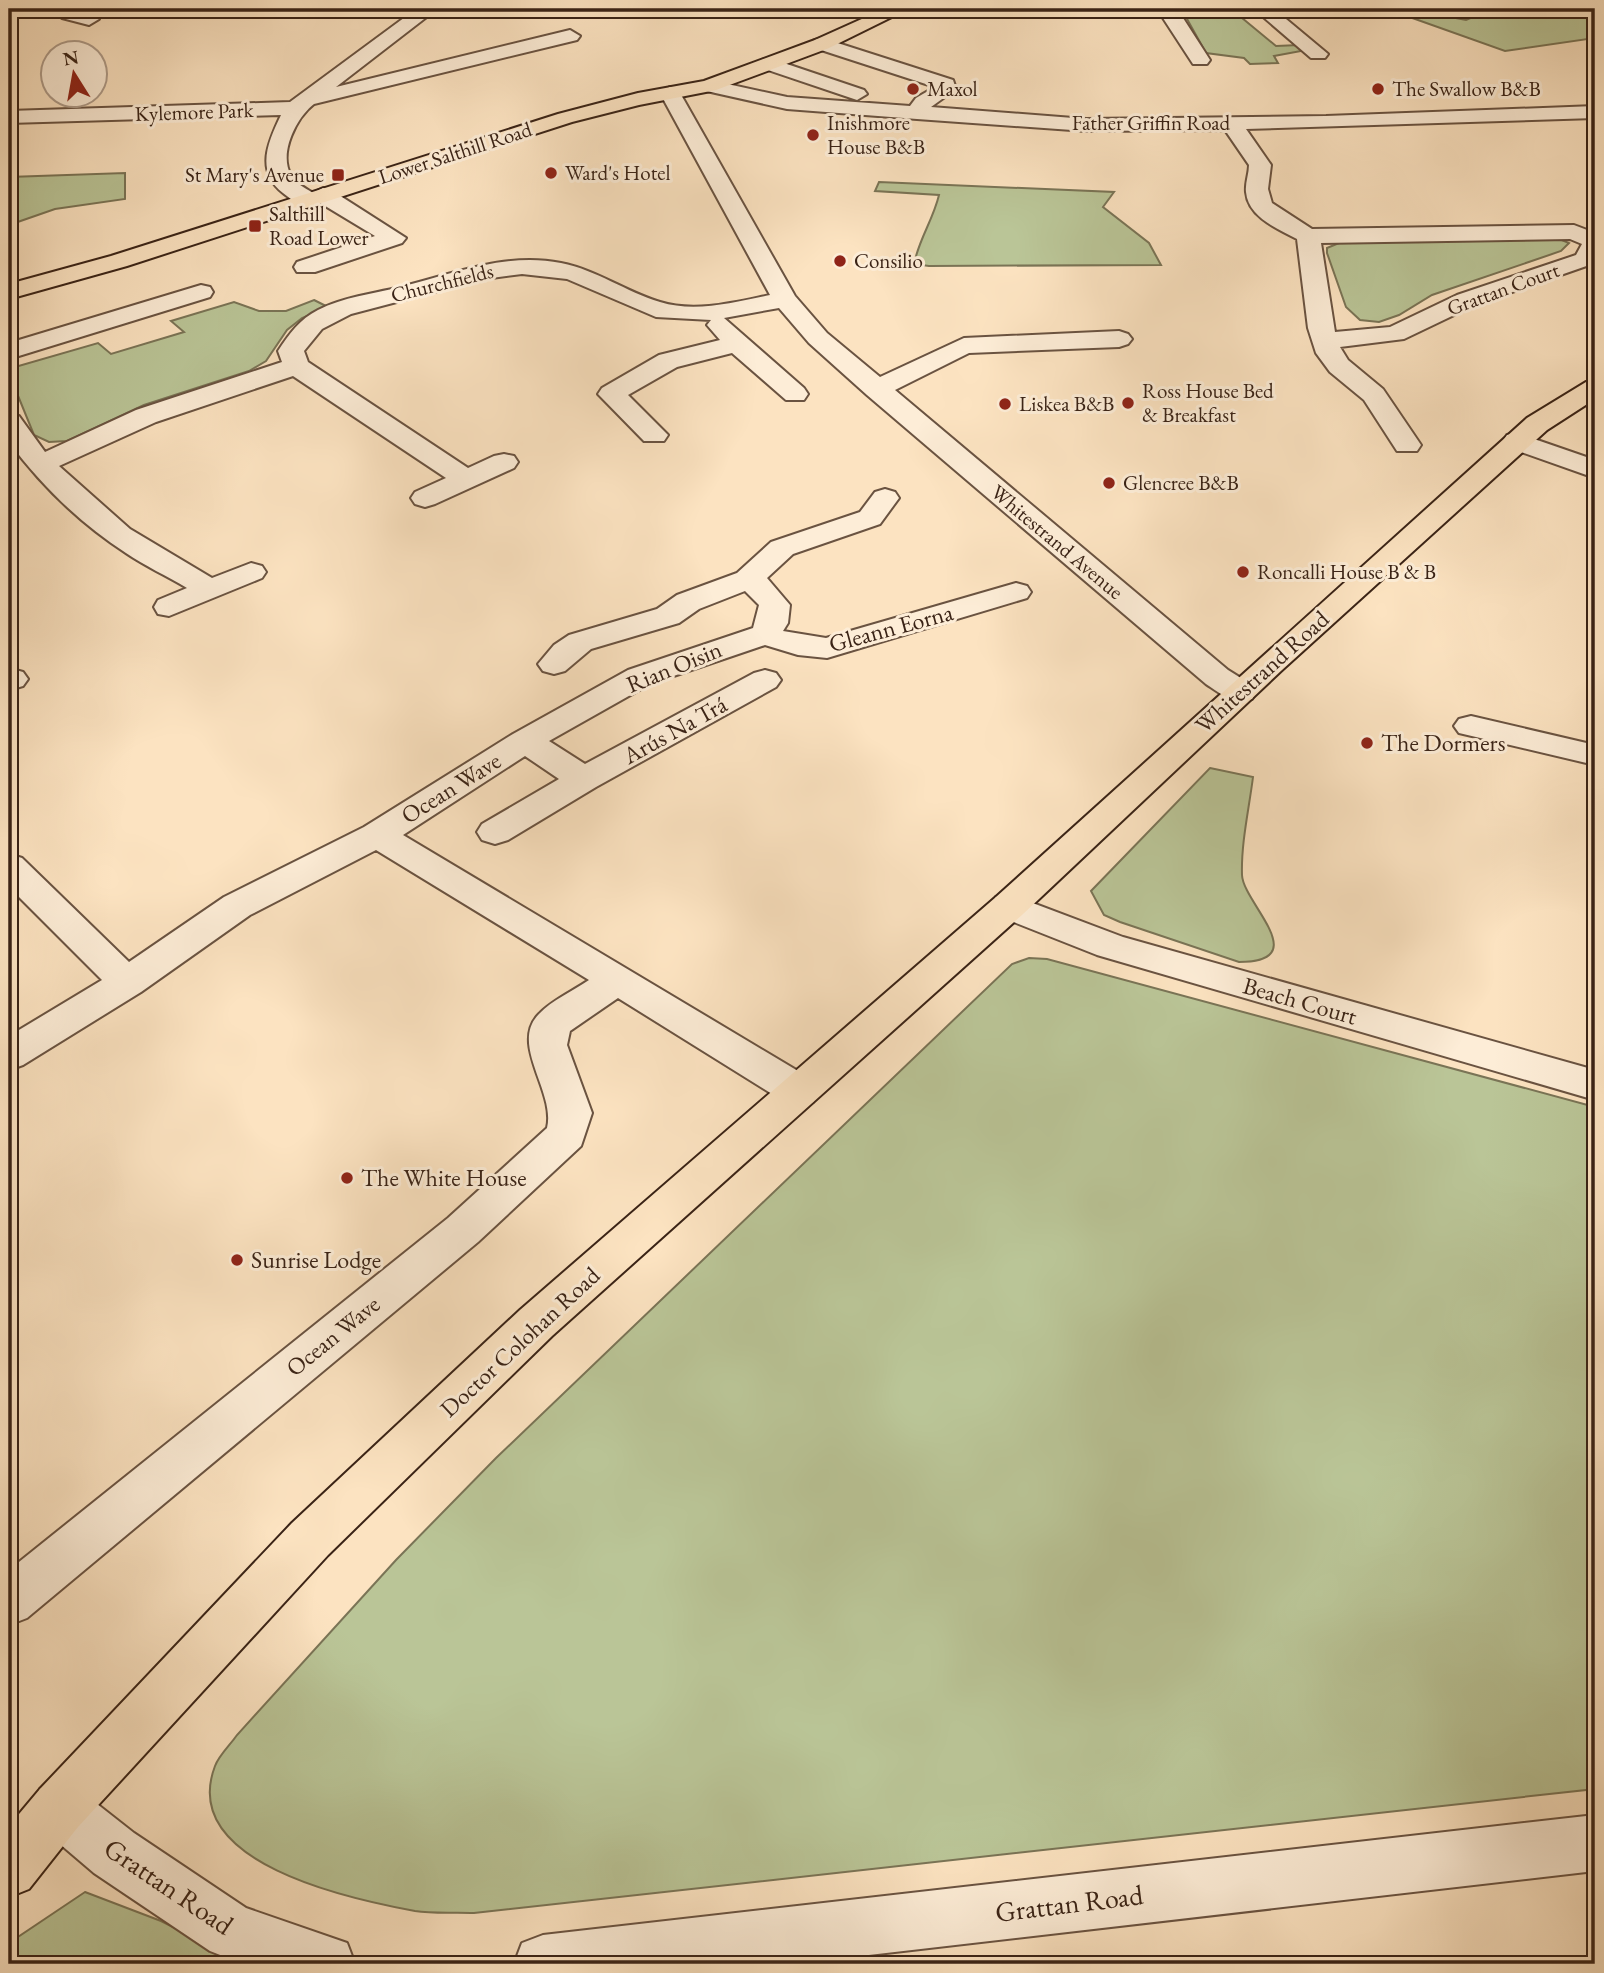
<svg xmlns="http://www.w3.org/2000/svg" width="1604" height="1973" viewBox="0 0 1604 1973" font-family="'EB Garamond',serif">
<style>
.green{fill:#bac597;stroke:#7a7456;stroke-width:2}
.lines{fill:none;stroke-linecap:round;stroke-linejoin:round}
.minor-casing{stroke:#6a5341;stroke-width:4}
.major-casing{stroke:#3a2316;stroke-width:4}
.minor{fill:#fdedd7;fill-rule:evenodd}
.major{fill:#fce3c1;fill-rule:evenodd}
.poi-dot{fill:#8f2418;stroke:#fdedd7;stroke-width:2.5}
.labels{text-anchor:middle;stroke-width:6;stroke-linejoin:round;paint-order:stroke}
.far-poi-label{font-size:21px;fill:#3a2316;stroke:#fdedd7;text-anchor:start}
.far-street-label{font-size:21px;fill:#3a2316;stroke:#fdedd7}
.street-label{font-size:24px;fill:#3a2316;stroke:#fdedd7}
.poi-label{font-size:24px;fill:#3a2316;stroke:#fdedd7;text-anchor:start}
.near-street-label{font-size:28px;fill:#3a2316;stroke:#fdedd7}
</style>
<rect width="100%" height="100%" fill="#fce3c1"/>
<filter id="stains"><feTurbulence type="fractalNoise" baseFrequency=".00286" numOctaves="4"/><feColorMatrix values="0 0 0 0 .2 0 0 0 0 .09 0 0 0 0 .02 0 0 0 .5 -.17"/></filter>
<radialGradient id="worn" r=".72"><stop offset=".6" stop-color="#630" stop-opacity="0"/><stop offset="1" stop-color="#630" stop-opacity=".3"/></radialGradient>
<path class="green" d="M 1204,9 L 1250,9 L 1255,11 L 1236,13 L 1276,46 L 1299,45 L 1301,51 L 1274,56 L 1278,63 L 1250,64 L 1244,58 L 1206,53 L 1187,19 L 1193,13 Z
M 1387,9 L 1408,9 L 1466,20 L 1492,9 L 1575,9 L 1595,12 L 1595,38 L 1505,51 Z
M 125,173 L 125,199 L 55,209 L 9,225 L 9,177 Z
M 879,182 L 1114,192 L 1103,207 L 1149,243 L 1161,265 L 929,266 L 914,264 C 919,239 933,220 939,195 L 875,191 Z
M 1557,238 L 1569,243 L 1561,251 L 1432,295 L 1399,315 L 1379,322 L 1360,320 L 1346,307 L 1327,253 L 1327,248 L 1339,243 Z
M 314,300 L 328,307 L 302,318 L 287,330 L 266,361 L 249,371 L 144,405 L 67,441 L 49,442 L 34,435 L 14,386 L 15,367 L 98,343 L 111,354 L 184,332 L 171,321 L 234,302 L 259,311 L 286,311 Z
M 1210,768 L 1253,777 C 1249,809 1241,843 1242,875 C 1243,903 1315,962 1239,962 L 1120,922 L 1104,915 L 1091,891 Z
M 1029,958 L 1047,959 L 1595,1107 L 1595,1789 L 474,1913 C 455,1912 434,1914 415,1911 C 350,1899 178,1863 215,1766 C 219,1755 231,1744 237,1735 L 396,1560 L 496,1458 L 1012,964 Z
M 85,1892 L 161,1921 L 247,1964 L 9,1964 L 9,1948 L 15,1939 Z"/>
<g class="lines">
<defs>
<path id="minor" d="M 59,9 L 77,9 L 99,19 L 89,25 L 62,18 Z
M 416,9 L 437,9 L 336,87 L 570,30 L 580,36 L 577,40 L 314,104 C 297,117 278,153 291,175 C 295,183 305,188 313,193 L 323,188 L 331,190 L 406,238 L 402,243 L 315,272 L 297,272 L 294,267 L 297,262 L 375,236 L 317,201 L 307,207 C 298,205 291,199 283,193 C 255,171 268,142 281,115 L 9,123 L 9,111 L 290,102 Z
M 1165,9 L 1190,9 L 1183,18 L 1210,60 L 1207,64 L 1193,64 L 1163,18 Z
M 1254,9 L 1274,9 L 1328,54 L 1325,58 L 1311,58 Z
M 822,38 L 953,80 L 956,89 L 931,107 L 1086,119 L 1326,116 L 1595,106 L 1595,118 L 1246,129 L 1271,165 L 1268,189 L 1272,203 L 1312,229 L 1574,225 L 1595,233 L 1595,263 L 1475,305 L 1404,339 L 1340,347 L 1348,360 L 1383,389 L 1421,445 L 1417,451 L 1397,451 L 1364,400 L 1330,372 L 1316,353 L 1308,328 L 1297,239 C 1278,229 1248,217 1246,192 C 1245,183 1249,174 1249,165 L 1225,130 L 1086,131 L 917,119 L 787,109 L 702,90 L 699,86 L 709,80 L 787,97 L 910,106 L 916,98 L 935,87 L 815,48 L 812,44 L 815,40 ZM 1570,239 L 1582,244 L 1576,255 L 1457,295 L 1390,327 L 1335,332 L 1321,243 Z
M 769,58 L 864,90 L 867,94 L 857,100 L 762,68 L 759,64 L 762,60 Z
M 670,87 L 680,93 L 795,296 L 827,333 L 880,377 L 964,338 L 1119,331 L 1128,334 L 1132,339 L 1128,344 L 1119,347 L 969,353 L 895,390 L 1228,670 L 1252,685 L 1256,692 L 1252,699 C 1232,704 1221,694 1206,684 L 867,395 L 809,343 L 779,308 L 724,318 L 804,388 L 808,394 L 804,400 L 786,400 L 732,353 L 677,367 L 628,395 L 668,435 L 664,441 L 644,441 L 598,394 L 602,388 L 659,355 L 720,340 L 707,325 L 711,320 L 656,317 L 567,279 L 522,274 L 484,279 L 351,314 L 322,329 L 304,351 L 308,362 L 468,468 L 494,456 L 504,454 L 514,456 L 518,462 L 514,468 L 435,504 L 425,507 L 415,504 L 411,498 L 415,492 L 446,478 L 293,376 L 156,422 L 59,466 L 130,529 L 212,578 L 251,563 L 262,566 L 266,572 L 262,578 L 169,616 L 158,614 L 154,607 L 158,600 L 187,588 C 167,576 145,566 126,553 C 81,524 41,485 9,442 L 9,414 L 19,416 L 45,452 L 136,410 L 282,362 L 278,351 C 289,334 300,319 318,310 C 343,297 373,294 400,287 C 453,274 506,252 561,263 C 597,270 626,292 660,302 C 695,313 736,302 770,295 L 660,93 Z
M 201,285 L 210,287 L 213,292 L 210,297 L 9,359 L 9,343 Z
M 1517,433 L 1595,460 L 1595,478 L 1507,447 L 1503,441 L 1507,435 Z
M 885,489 L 895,492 L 899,498 L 880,524 L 793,554 L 767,578 L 790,605 L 788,623 L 783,631 L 826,638 L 1016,583 L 1027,586 L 1031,592 L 1027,598 L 827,658 L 798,655 L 765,645 L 650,684 L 549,741 L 585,764 L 754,673 L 765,670 L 776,673 L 781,680 L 776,687 L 596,787 L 508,840 L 495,844 L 482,840 L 477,832 L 482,824 L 559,779 L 525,756 L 403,835 L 813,1080 L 819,1091 L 813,1102 L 799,1106 L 785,1102 L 618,998 L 570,1031 L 567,1045 L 592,1113 L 581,1146 L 478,1242 L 27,1618 L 9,1625 L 9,1570 L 448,1218 L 547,1128 C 556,1092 509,1044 539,1014 C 552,1000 573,991 589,980 L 376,850 L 250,915 L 141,992 L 23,1065 L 9,1070 L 9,1036 L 102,980 L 9,887 L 9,854 L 22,858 L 129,962 L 224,897 L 364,827 L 513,734 L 628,670 L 753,628 L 759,605 L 745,591 L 699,609 L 679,623 L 591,649 L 565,671 L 554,674 L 543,671 L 538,664 L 554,645 L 569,635 L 657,609 L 677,595 L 737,573 L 771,542 L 860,512 L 875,492 Z
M 12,669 L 23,672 L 28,679 L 23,686 L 9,690 L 9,670 Z
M 1471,716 L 1595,745 L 1595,765 L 1459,733 L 1454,726 L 1459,719 Z
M 1009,894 L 1123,937 L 1595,1070 L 1595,1100 L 1097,955 L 996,915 L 991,906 L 996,897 Z
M 59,1781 L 78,1789 L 134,1833 L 246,1908 L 347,1943 L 355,1964 L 243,1964 L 210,1951 L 94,1873 L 40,1827 L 32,1808 L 40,1789 Z
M 1595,1815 L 1595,1871 L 791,1964 L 514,1964 L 522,1943 L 543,1935 Z"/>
<path id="major" d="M 884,9 L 908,9 L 829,48 L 716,90 L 639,105 L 572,122 L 127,266 L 9,299 L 9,284 L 111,256 L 558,114 L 638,93 L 704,81 L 815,40 Z
M 1595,380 L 1595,399 L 1547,430 L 1282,670 L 1022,915 L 552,1336 L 328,1555 L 78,1827 L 29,1889 L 9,1897 L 9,1826 L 40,1789 L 292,1523 L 520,1310 L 996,897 L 1527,418 L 1586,382 Z"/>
</defs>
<use href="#minor" class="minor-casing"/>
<use href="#major" class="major-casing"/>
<use href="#minor" class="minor"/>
<use href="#major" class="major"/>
</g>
<g class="poi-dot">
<circle cx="913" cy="89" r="7"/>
<circle cx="1378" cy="89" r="7"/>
<circle cx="813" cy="135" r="7"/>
<circle cx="551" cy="173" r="7"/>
<rect x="331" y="168" width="14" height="14" rx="3.5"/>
<rect x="248" y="219" width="14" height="14" rx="3.5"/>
<circle cx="840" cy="261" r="7"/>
<circle cx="1128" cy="403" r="7"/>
<circle cx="1005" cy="404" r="7"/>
<circle cx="1109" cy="483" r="7"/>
<circle cx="1243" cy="572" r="7"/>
<circle cx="1367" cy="743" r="7"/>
<circle cx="347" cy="1178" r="7"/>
<circle cx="237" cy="1260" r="7"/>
</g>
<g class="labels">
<g class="far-poi-label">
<text x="927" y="96">Maxol</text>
<text x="1392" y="96">The Swallow B&amp;B</text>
<text x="827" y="130">Inishmore<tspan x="827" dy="24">House B&amp;B</tspan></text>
<text x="565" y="180">Ward's Hotel</text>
<text x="324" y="182" text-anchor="end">St Mary's Avenue</text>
<text x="269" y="221">Salthill<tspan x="269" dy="24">Road Lower</tspan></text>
<text x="854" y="268">Consilio</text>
<text x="1142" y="398">Ross House Bed<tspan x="1142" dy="24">&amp; Breakfast</tspan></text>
<text x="1019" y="411">Liskea B&amp;B</text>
<text x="1123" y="490">Glencree B&amp;B</text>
<text x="1257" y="579">Roncalli House B &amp; B</text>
</g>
<g class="far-street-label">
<text transform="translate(194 112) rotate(-2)" y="7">Kylemore Park</text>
<text x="1151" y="130">Father Griffin Road</text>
<text transform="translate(455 153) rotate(-18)" y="7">Lower Salthill Road</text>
<text transform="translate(442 283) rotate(-14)" y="7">Churchfields</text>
<text transform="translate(1503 289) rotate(-20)" y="7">Grattan Court</text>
<text transform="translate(1057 542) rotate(40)" y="7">Whitestrand Avenue</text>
</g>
<g class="street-label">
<text transform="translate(891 628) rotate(-15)" y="8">Gleann Eorna</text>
<text transform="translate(674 667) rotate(-22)" y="8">Rian Oisin</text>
<text transform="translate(1262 672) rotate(-42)" y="8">Whitestrand Road</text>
<text transform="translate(675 730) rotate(-29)" y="8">Arús Na Trá</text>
<text transform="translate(451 788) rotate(-32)" y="8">Ocean Wave</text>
<text transform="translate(1300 1001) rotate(16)" y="8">Beach Court</text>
<text transform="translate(333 1336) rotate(-39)" y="8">Ocean Wave</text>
<text transform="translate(520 1342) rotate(-43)" y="8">Doctor Colohan Road</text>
</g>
<g class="poi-label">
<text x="1381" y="751">The Dormers</text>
<text x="361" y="1186">The White House</text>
<text x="251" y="1268">Sunrise Lodge</text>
</g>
<g class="near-street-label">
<text transform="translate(169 1886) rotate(34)" y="10">Grattan Road</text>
<text transform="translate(1069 1903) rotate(-7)" y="10">Grattan Road</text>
</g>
</g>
<rect width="1604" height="1973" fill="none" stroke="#fce3c1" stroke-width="35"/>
<rect x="10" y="10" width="1583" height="1952" fill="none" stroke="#3a2316" stroke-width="3.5"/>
<rect x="18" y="18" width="1569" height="1938" fill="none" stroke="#3a2316" stroke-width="2"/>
<g transform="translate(74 74) rotate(349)"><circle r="33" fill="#fdedd7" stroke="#af9c8a" stroke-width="2"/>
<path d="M0-5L12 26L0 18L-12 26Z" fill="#8f2418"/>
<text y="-10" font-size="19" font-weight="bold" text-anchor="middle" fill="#3a2316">N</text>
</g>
<rect width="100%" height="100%" filter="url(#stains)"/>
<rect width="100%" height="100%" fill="url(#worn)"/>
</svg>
